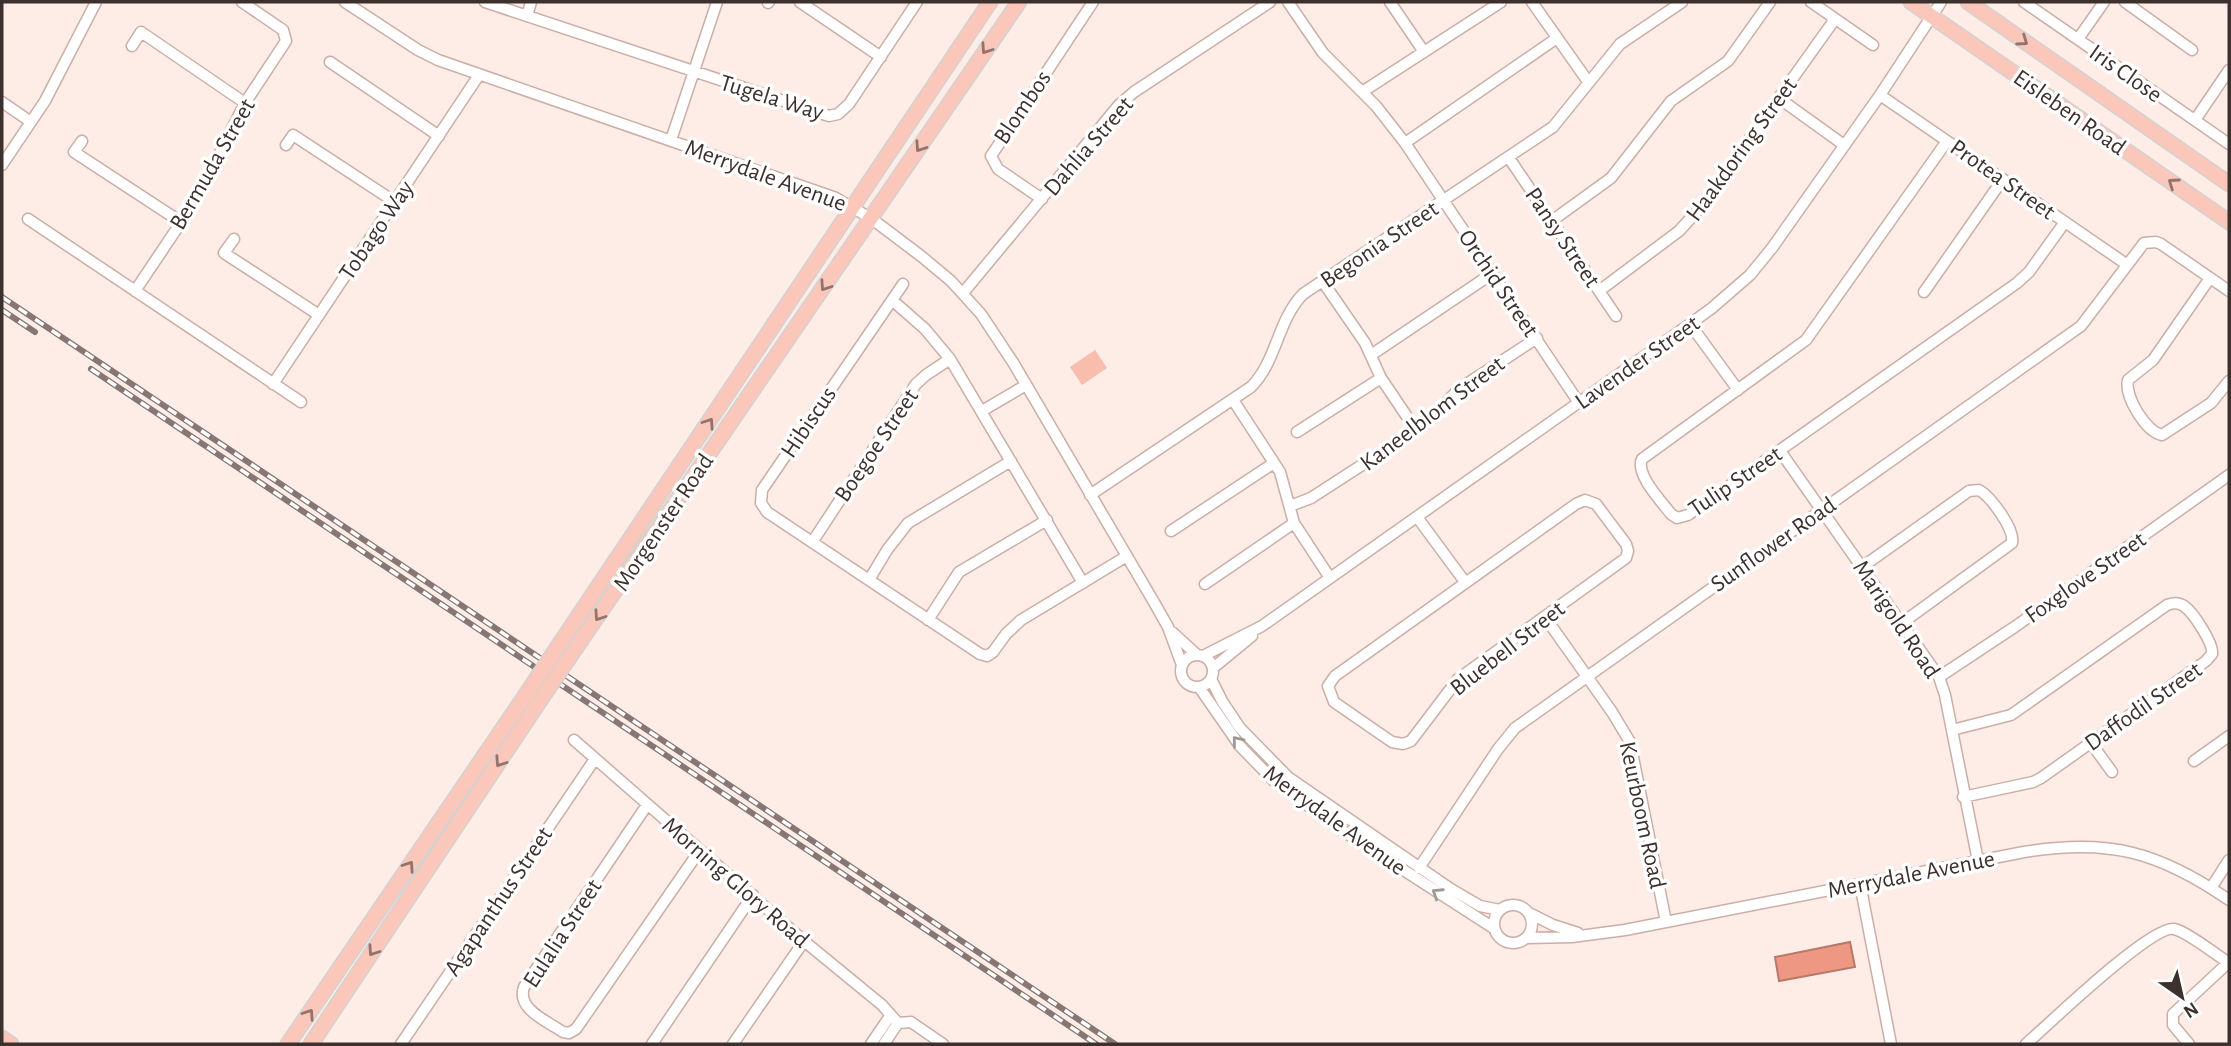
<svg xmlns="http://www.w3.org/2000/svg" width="2231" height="1046" viewBox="0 0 2231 1046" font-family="'Alegreya Sans',sans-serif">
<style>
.green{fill:#f9bdae}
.water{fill:#ee9783;stroke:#b9786a;stroke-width:2}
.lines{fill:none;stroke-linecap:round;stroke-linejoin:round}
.minor-casing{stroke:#cbaea6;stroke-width:13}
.major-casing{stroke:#d4d2d1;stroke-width:17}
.minor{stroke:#fff;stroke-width:10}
.major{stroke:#fac7ba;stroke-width:14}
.rail-casing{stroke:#867774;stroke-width:6}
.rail{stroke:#fff;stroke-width:3.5;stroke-dasharray:10;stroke-linecap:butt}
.major-bridge-casing{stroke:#d4d2d1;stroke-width:17;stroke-linecap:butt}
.major-bridge{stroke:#fac7ba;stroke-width:14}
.oneway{stroke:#92746d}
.oneway2{stroke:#9e9896}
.labels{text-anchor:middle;stroke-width:7;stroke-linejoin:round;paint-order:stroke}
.street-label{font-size:24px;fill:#3d312e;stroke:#fff}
</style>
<rect width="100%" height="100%" fill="#feece7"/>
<path class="green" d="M 1095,350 L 1107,368 L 1082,385 L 1070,367 Z"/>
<path class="water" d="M 1850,942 L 1855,967 L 1779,981 L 1775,957 Z"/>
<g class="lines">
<defs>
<path id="minor" d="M 345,2 L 418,50 L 438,60 L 836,198 L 872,219 L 921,256 L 951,281 L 981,314 L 1014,364 L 1155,604 L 1168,627 L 1182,665
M 485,2 L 829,116 L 838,114 L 849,104 L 917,2
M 800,2 L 881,57
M 1288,2 L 1323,53 L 1376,106 L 1405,143 L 1579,403
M 1390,2 L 1424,52
M 1532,2 L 1589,83
M 1811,2 L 1873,45
M 2024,2 L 2229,144
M 2125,2 L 2192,50
M 768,3 L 769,2
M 527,16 L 531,2
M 2078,39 L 2104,2
M 132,46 L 141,32 L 245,103
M 330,62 L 439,136
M 1362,92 L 1501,2
M 1880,95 L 2126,264
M 1780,99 L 1844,145
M 2,102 L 31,122
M 2195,120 L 2229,70
M 671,140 L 717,2
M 82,141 L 74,152 L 181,222
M 1947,141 L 1806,340 L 1642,459 C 1635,474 1661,501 1671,514 L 1677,518 L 1688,515 L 2017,283 L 2029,272 L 2065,222
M 1405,143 L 1557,38
M 286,145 L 293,135 L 395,202
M 1509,158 L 1616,316
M 2,165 L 45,101 L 96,2
M 1042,199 L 998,169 L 991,156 L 1093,2
M 28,219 L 301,402
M 1553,220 L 1611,178 L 1671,101 L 1728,61 L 1770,2
M 234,239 L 224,253 L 319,315
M 2210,278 L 2153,360 L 2128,380 C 2124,396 2146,432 2162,435 L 2211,403 L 2229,381
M 1323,282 L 1365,343 L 1381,378 L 1416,430
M 903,284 L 762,490 L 761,503 L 767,512 L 980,654 L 987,656 L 993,652 L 1006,634 L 1021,620 L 1127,556
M 135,291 L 198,197 L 245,103 L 286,41 L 283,30 L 242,2
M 1599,291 L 1679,231 L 1701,207 L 1835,19
M 1924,292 L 2003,179
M 963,293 L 1119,105 L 1134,92 L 1270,2
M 892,300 L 925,329 L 950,359 L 1083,583
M 1690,324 L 1738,390
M 1371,355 L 1493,273
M 273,384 L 479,75
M 1233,400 L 1280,472 L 1294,523 L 1330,578
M 982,411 L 1026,385
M 1297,432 L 1381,378
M 1780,451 L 1939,677 L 1945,695 L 1978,861
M 1090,495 L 1251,387 C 1277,361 1277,321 1303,294 L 1553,127 L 1620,44 L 1682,2
M 1585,500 L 1596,504 L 1626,544 L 1628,551 L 1626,558 L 1458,679 L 1411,741 L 1403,744 L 1392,742 L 1334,702 L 1328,686 L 1335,676 L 1576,504 Z
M 1290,506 L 1311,498 L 1416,430 L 1430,420 L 1459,389 L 1537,338
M 1417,517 L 1465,582
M 1171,531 L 1274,463
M 813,541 L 916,384 L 926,375 L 950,359
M 1862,567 L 1969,491 L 1979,490 C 1991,497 2015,529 2012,543 L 1902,623
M 869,580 L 887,550 L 908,523 L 1011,461
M 1205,584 L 1294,523
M 1545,617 L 1612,712 L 1630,742 L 1666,922
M 928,620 L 959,572 L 1047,520
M 1172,632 L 1196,654
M1181 671a16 16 0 1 1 32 0a16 16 0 1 1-32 0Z
M 1203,656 L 1262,626 L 1690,324 L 1712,308 L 1750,275 L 1772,248 L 1880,95 L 1941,2
M 1213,668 L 1252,636
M 1939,677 L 2016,626 L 2229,475
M 1211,679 L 1222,701 L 1240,728 L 1288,777 L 1451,889 L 1480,906 L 1500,910
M 1199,687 L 1240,746 L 1274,781 L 1343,831 L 1495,929
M 1952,730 L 2011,715 L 2167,605 C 2173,603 2178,602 2184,606 C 2193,612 2214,644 2212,654 L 2206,661 L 2041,778 L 2033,782 L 1963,797
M 574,740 L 804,941 L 882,1005 L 898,1023
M 2091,743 L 2112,772
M 2194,761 L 2229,736
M 647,805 L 524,987 C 516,1009 547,1021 563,1032 L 569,1033 L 576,1029 L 700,850
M 1419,868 L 1498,749 L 1515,728 L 2081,326 L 2144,243 L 2156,242 L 2161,244 L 2229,291
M 1860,884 L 1891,1044
M 2211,888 L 2229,860
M1494 924a19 19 0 1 1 38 0a19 19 0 1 1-38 0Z
M 1529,913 L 1553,925 L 1578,933
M 1526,938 L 1572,937 L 1625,930 L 2024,852 C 2109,838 2159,852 2229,900
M 898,1023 L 911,1022 L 943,1044
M 401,1044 L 595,759
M 652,1044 L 753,895
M 733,1044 L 804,941
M 871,1044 L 890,1016
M 884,1044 L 898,1023
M 2026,1044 C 2048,1025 2151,925 2174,929 C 2186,931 2218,956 2229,963
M 2189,1044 L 2173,1025 L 2173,1014 L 2228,963"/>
<path id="major" d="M 1911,2 L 2229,222
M 1968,2 L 2229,184
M 561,642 L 990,2
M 573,652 L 1019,2
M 2,1038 L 11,1044
M 288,1044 L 525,696
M 311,1044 L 537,705"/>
</defs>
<use href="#minor" class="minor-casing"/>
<use href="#major" class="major-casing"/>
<use href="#minor" class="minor"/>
<use href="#major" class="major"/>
<defs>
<path id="rail" d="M 2,297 L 1115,1044
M 2,310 L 35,332
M 91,369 L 1096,1044"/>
</defs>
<use href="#rail" class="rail-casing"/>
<use href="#rail" class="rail"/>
<defs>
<path id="major-bridge" d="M 525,696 L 561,642
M 537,705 L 573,652"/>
</defs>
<use href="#major-bridge" class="major-bridge-casing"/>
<use href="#major-bridge" class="major-bridge"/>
</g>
<defs><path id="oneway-chevron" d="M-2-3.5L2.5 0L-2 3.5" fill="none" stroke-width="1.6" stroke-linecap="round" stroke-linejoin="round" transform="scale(1.75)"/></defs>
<g class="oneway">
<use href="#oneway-chevron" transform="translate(2023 41) rotate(35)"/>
<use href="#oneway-chevron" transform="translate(986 49) rotate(124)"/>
<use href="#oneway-chevron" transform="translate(920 147) rotate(124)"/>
<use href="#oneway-chevron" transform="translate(2173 183) rotate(-145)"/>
<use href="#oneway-chevron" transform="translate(825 286) rotate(124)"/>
<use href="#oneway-chevron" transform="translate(709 423) rotate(-56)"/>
<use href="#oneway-chevron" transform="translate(599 616) rotate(124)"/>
<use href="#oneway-chevron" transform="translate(500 762) rotate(124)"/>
<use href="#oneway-chevron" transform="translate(409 866) rotate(-56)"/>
<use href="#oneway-chevron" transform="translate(373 951) rotate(124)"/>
<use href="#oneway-chevron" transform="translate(309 1014) rotate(-56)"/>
</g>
<g class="oneway2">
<use href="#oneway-chevron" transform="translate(1237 741) rotate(-129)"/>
<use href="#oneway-chevron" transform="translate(1437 893) rotate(-147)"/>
</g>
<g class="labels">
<g class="street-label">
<text transform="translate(2126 73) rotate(35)" y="8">Iris Close</text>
<text transform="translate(772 97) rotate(17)" y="8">Tugela Way</text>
<text transform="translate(1022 107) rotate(-56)" y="8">Blombos</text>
<text transform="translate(2070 112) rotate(35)" y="8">Eisleben Road</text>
<text transform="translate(1088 146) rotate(-49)" y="8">Dahlia Street</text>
<text transform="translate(1741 149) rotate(-54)" y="8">Haakdoring Street</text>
<text transform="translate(212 164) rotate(-60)" y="8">Bermuda Street</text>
<text transform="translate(766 175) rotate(20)" y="8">Merrydale Avenue</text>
<text transform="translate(2003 179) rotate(35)" y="8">Protea Street</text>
<text transform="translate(376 230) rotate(-56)" y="8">Tobago Way</text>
<text transform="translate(1563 237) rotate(56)" y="8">Pansy Street</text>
<text transform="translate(1379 244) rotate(-34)" y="8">Begonia Street</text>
<text transform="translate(1499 283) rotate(56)" y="8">Orchid Street</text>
<text transform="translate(1637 362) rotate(-35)" y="8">Lavender Street</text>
<text transform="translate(1432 413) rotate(-37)" y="8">Kaneelblom Street</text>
<text transform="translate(808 422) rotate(-56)" y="8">Hibiscus</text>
<text transform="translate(876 445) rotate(-56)" y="8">Boegoe Street</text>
<text transform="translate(1735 481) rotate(-34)" y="8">Tulip Street</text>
<text transform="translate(663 522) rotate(-56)" y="8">Morgenster Road</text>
<text transform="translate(1773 544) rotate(-35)" y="8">Sunflower Road</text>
<text transform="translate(2085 577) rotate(-35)" y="8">Foxglove Street</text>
<text transform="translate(1897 619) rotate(56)" y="8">Marigold Road</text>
<text transform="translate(1507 648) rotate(-38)" y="8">Bluebell Street</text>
<text transform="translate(2143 706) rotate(-35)" y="8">Daffodil Street</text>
<text transform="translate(1643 815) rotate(78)" y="8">Keurboom Road</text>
<text transform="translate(1335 820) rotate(36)" y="8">Merrydale Avenue</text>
<text transform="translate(1911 874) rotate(-11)" y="8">Merrydale Avenue</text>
<text transform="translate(736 882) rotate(41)" y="8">Morning Glory Road</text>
<text transform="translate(498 901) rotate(-56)" y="8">Agapanthus Street</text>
<text transform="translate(562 933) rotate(-57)" y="8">Eulalia Street</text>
</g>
</g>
<rect width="2231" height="1046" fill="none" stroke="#3d312e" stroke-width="7"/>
<g transform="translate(2182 997) rotate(146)" stroke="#ffffff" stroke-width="5" paint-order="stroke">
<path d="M0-5L12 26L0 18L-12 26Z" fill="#3d312e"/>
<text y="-10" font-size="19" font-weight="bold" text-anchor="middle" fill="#3d312e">N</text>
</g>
</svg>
